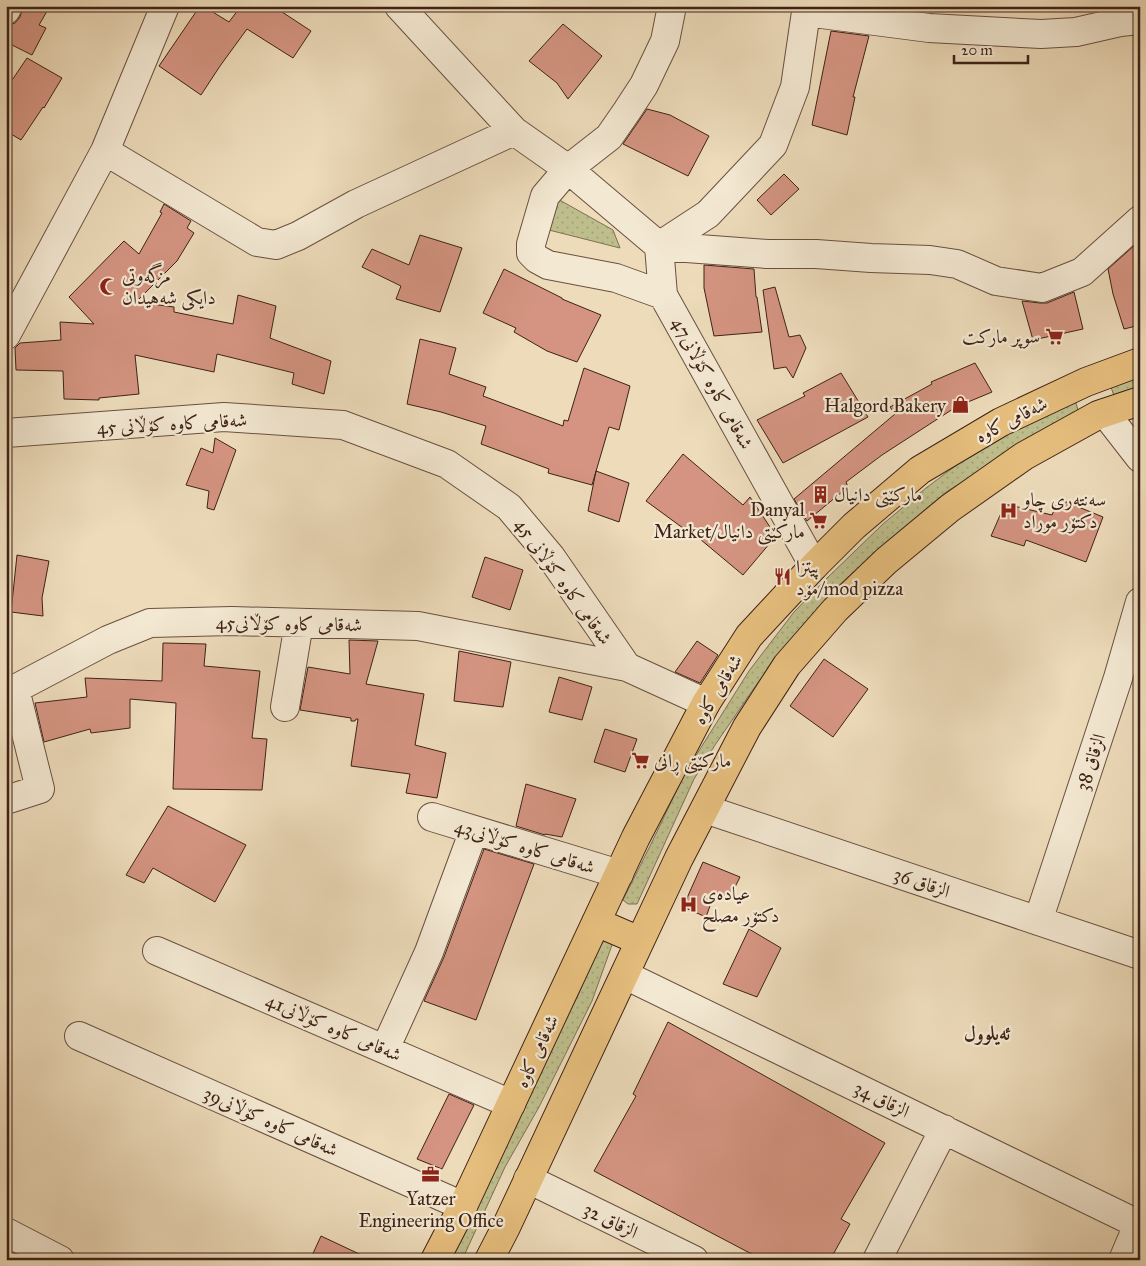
<svg xmlns="http://www.w3.org/2000/svg" width="1146" height="1266" viewBox="0 0 1146 1266" font-family="'IM FELL Great Primer',Amiri,serif">
<style>
.park{fill:url(#park-dots);stroke:#7e7052}
.building{fill:#d49481;stroke:#3e2217}
.lines{fill:none;stroke-linecap:round;stroke-linejoin:round}
.minor-casing{stroke:#6a5040;stroke-width:30}
.major-casing{stroke:#3e2217;stroke-width:30}
.minor{stroke:#f3e8d2;stroke-width:28}
.major{stroke:#e6be7d;stroke-width:28}
.labels{text-anchor:middle;stroke-width:4.5;stroke-linejoin:round;paint-order:stroke}
.poi-label{font-size:19px;fill:#3e2217;stroke:#f3e8d2;text-anchor:start}
.street-label{font-size:19px;fill:#3e2217;stroke:#f3e8d2}
.neighbourhood-label{font-size:20px;font-weight:bold;fill:#3e2217;stroke:#f3e8d2}
</style>
<defs>
<pattern id="park-dots" width="8" height="8" patternUnits="userSpaceOnUse" patternTransform="scale(1.25)"><rect width="8" height="8" fill="#bebe8c"/><path d="M2 2h.1M6 6h.1" fill="none" stroke="#a4a378" stroke-width="1.8" stroke-linecap="round"/></pattern>
</defs>
<rect width="100%" height="100%" fill="#eddbba"/>
<filter id="stains"><feTurbulence type="fractalNoise" baseFrequency=".004" numOctaves="4"/><feColorMatrix values="0 0 0 0 .2 0 0 0 0 .09 0 0 0 0 .02 0 0 0 .5 -.17"/></filter>
<radialGradient id="worn" r=".72"><stop offset=".6" stop-color="#630" stop-opacity="0"/><stop offset="1" stop-color="#630" stop-opacity=".3"/></radialGradient>
<path class="park" d="M 556,198 L 613,230 L 620,248 L 541,228 Z
M 1140,374 L 1140,391 L 1115,399 L 1110,384 Z
M 1068,400 L 1076,403 L 1079,414 L 1001,458 L 946,492 L 883,545 L 836,588 L 801,628 L 761,678 L 715,745 L 694,779 L 637,904 L 628,904 L 623,900 L 652,842 L 685,773 L 749,671 L 794,612 L 825,580 L 883,524 L 926,488 L 958,464 L 1030,421 Z
M 607,938 L 612,945 L 592,1001 L 539,1107 L 505,1167 L 462,1260 L 446,1260 L 579,993 L 601,939 Z"/>
<path class="building" d="M 23,6 L 50,6 L 39,25 L 46,28 L 32,55 L 6,42 L 6,32 L 10,25 L 15,23 L 20,17 Z
M 200,6 L 203,6 L 229,22 L 241,6 L 273,6 L 311,31 L 293,58 L 247,29 L 220,66 L 201,95 L 159,66 Z
M 563,24 L 602,56 L 568,99 L 557,83 L 529,61 Z
M 831,31 L 869,36 L 853,97 L 855,97 L 847,135 L 812,125 Z
M 27,58 L 62,78 L 44,108 L 43,107 L 21,140 L 6,131 L 6,89 Z
M 647,109 L 670,115 L 709,136 L 688,176 L 623,144 Z
M 784,174 L 799,189 L 771,215 L 757,200 Z
M 164,204 L 191,221 L 187,228 L 194,233 L 177,261 L 136,302 L 174,307 L 174,312 L 233,324 L 238,295 L 276,306 L 270,338 L 331,361 L 324,394 L 292,384 L 294,373 L 217,354 L 214,372 L 135,355 L 139,394 L 99,398 L 99,400 L 64,399 L 63,371 L 16,370 L 15,348 L 20,343 L 61,340 L 60,322 L 94,324 L 69,297 L 124,241 L 139,254 L 162,213 L 160,212 Z
M 420,235 L 462,248 L 440,312 L 396,299 L 401,286 L 362,267 L 372,249 L 409,265 Z
M 1140,243 L 1140,325 L 1124,329 L 1113,294 L 1108,269 L 1136,244 Z
M 704,265 L 754,269 L 756,297 L 757,297 L 762,332 L 714,336 L 704,288 Z
M 504,269 L 562,298 L 562,299 L 601,315 L 577,362 L 547,351 L 514,332 L 516,328 L 483,313 Z
M 775,287 L 789,337 L 800,335 L 806,348 L 793,378 L 786,367 L 774,369 L 763,290 Z
M 1074,292 L 1083,329 L 1033,340 L 1022,301 L 1040,303 L 1047,303 Z
M 420,339 L 456,348 L 449,374 L 486,387 L 483,396 L 563,426 L 564,420 L 568,421 L 584,368 L 630,386 L 619,430 L 609,427 L 592,485 L 548,473 L 549,469 L 481,444 L 486,426 L 441,412 L 407,404 Z
M 975,363 L 992,392 L 956,407 L 882,455 L 846,482 L 848,487 L 807,521 L 794,499 L 895,414 L 890,407 L 932,384 L 931,382 Z
M 841,373 L 868,417 L 783,463 L 757,420 L 805,396 L 803,393 Z
M 215,438 L 236,450 L 214,510 L 207,508 L 209,491 L 186,485 L 201,448 L 213,453 Z
M 683,454 L 743,505 L 750,497 L 776,536 L 743,575 L 688,529 L 687,531 L 646,501 Z
M 596,471 L 629,483 L 619,522 L 588,511 Z
M 1059,499 L 1103,517 L 1086,562 L 1026,540 L 1024,546 L 991,536 L 1005,504 L 1052,515 Z
M 17,555 L 49,561 L 42,598 L 43,616 L 11,612 Z
M 485,557 L 523,570 L 510,610 L 472,597 Z
M 349,640 L 378,641 L 366,684 L 424,694 L 415,745 L 446,753 L 437,798 L 406,793 L 410,774 L 351,766 L 358,719 L 356,719 L 355,721 L 351,721 L 351,718 L 300,710 L 308,667 L 350,674 Z
M 697,641 L 718,655 L 700,683 L 675,672 Z
M 163,643 L 206,644 L 204,666 L 260,671 L 252,738 L 267,739 L 262,790 L 173,789 L 176,703 L 130,699 L 130,728 L 91,733 L 90,729 L 44,742 L 35,703 L 87,697 L 85,678 L 162,681 Z
M 459,651 L 511,662 L 503,707 L 454,701 Z
M 824,659 L 868,689 L 833,737 L 790,706 Z
M 559,677 L 592,687 L 582,720 L 549,712 Z
M 605,729 L 637,739 L 625,772 L 594,762 Z
M 526,784 L 576,799 L 562,837 L 545,834 L 545,835 L 516,826 Z
M 168,806 L 246,845 L 215,902 L 153,868 L 144,883 L 126,875 Z
M 484,849 L 534,864 L 476,1020 L 424,1001 L 444,957 Z
M 703,862 L 740,877 L 730,897 L 715,892 L 706,917 L 683,907 Z
M 749,929 L 781,948 L 757,997 L 723,984 Z
M 668,1022 L 885,1143 L 841,1219 L 850,1224 L 830,1260 L 763,1260 L 594,1171 L 636,1096 L 633,1094 Z
M 449,1094 L 474,1105 L 442,1169 L 417,1159 Z
M 321,1236 L 372,1260 L 310,1260 Z"/>
<g class="lines">
<defs>
<path id="minor" d="M 165,6 L 105,151 L 257,242 L 276,245 L 298,236 L 356,204 L 514,131
M 399,6 L 514,131 L 568,169 L 659,246 L 767,254 L 816,254 L 871,258 L 930,260 L 957,264 L 996,281 L 1042,288 L 1082,272 L 1140,220
M 806,6 L 806,12 L 795,87 L 773,145 L 708,214 L 659,246 L 663,295 L 814,566
M 6,10 L 8,6
M 806,12 L 929,28 L 1041,34 L 1076,32 L 1120,22 L 1140,20
M 663,295 L 616,278 L 548,265 L 537,259 L 531,253 L 531,244 L 545,196 L 568,169 L 609,137 L 627,111 L 644,85 L 665,41 L 672,6
M 6,335 L 105,151
M 1105,413 L 1140,458
M 6,433 L 224,417 L 343,425 L 447,464 L 509,507 L 551,557 L 627,667
M 285,707 L 299,623
M 6,800 L 40,789 L 15,689 L 108,640 L 150,623 L 232,621 L 418,626 L 627,667 L 706,703
M 705,809 L 1140,955
M 432,817 L 619,874
M 1038,921 L 1118,678 L 1140,602
M 157,951 L 511,1104
M 625,975 L 1138,1224
M 79,1036 L 463,1206
M 385,1049 L 429,952 L 474,830
M 528,1179 L 694,1260
M 6,1232 L 60,1260
M 877,1260 L 944,1129
M 1123,1260 L 1140,1220"/>
<path id="major" d="M 596,922 L 640,941
M 435,1260 L 463,1206 L 636,837 L 706,703 L 749,636 L 814,566 L 854,526 L 920,470 L 1001,422 L 1086,382 L 1140,362
M 489,1260 L 506,1227 L 679,858 L 747,727 L 787,665 L 835,610 L 886,561 L 950,508 L 1024,456 L 1098,415 L 1140,401"/>
</defs>
<use href="#minor" class="minor-casing"/>
<use href="#major" class="major-casing"/>
<use href="#minor" class="minor"/>
<use href="#major" class="major"/>
</g>
<defs>
<symbol id="mosque-bare" viewBox="-9 -9 18 18"><path d="M3.5-4.9A6 6 0 1 0 3.5 4.9A5 5 0 1 1 3.5-4.9Z" fill="#8f2418" stroke="#f3e8d2" stroke-width="2.5" paint-order="stroke"/></symbol>
<symbol id="supermarket-bare" viewBox="-9 -9 18 18"><path d="M-6-5.5h2.5l.6 2H6L4.5 2H-2.5L-4.4-4H-6ZM-1.5 3.2a1.3 1.3 0 1 0 .1 0ZM3 3.2a1.3 1.3 0 1 0 .1 0Z" fill="#8f2418" stroke="#f3e8d2" stroke-width="2.5" paint-order="stroke"/></symbol>
<symbol id="shop-bare" viewBox="-9 -9 18 18"><path d="M-5-2.5h2.3a2.7 3.5 0 0 1 5.4 0H5L5.5 6h-11ZM-1.5-2.5h3a1.5 2.3 0 0 0-3 0Z" fill="#8f2418" stroke="#f3e8d2" stroke-width="2.5" paint-order="stroke"/></symbol>
<symbol id="building-bare" viewBox="-9 -9 18 18"><path d="M-4-6H4V6H1V3H-1V6H-4ZM-2.5-4.3h1.7v1.8h-1.7ZM.8-4.3h1.7v1.8H.8ZM-2.5-1h1.7V.8h-1.7ZM.8-1h1.7V.8H.8Z" fill="#8f2418" stroke="#f3e8d2" stroke-width="2.5" paint-order="stroke"/></symbol>
<symbol id="hospital-bare" viewBox="-9 -9 18 18"><path d="M-5-5h3v3.5h4V-5h3V5h-3V1.5h-4V5h-3Z" fill="#8f2418" stroke="#f3e8d2" stroke-width="2.5" paint-order="stroke"/></symbol>
<symbol id="restaurant-bare" viewBox="-9 -9 18 18"><path d="M-5-6h1v4h1v-4h1v4h1v-4h1v5L-1.5 .5V6h-2V.5L-5-1ZM5-6V6H3V1.5H1.5Q1.5-4 5-6Z" fill="#8f2418" stroke="#f3e8d2" stroke-width="2.5" paint-order="stroke"/></symbol>
<symbol id="office-bare" viewBox="-9 -9 18 18"><path d="M-6-3h4V-5.5h4V-3h4V5H-6ZM-1-4.5V-3h2v-1.5ZM-6 0V1H6V0Z" fill="#8f2418" stroke="#f3e8d2" stroke-width="2.5" paint-order="stroke"/></symbol>
</defs>
<g fill-rule="evenodd">
<use href="#mosque-bare" x="96" y="274" width="25" height="25"/>
<use href="#supermarket-bare" x="1042" y="324" width="25" height="25"/>
<use href="#shop-bare" x="948" y="392" width="25" height="25"/>
<use href="#building-bare" x="808" y="482" width="25" height="25"/>
<use href="#hospital-bare" x="996" y="498" width="25" height="25"/>
<use href="#supermarket-bare" x="806" y="508" width="25" height="25"/>
<use href="#restaurant-bare" x="770" y="564" width="25" height="25"/>
<use href="#supermarket-bare" x="628" y="748" width="25" height="25"/>
<use href="#hospital-bare" x="676" y="892" width="25" height="25"/>
<use href="#office-bare" x="418" y="1162" width="25" height="25"/>
</g>
<g class="labels">
<g class="poi-label">
<text x="122" y="282">مزگەوتی<tspan x="122" dy="22">دایکی شەهیدان</tspan></text>
<text x="1040" y="343" text-anchor="end">سوپر مارکت</text>
<text x="946" y="412" text-anchor="end">Halgord Bakery</text>
<text x="834" y="501">مارکێتی دانیال</text>
<text x="1023" y="506">سەنتەری چاو<tspan x="1023" dy="22">دکتۆر موراد</tspan></text>
<text x="805" y="516" text-anchor="end">Danyal<tspan x="805" dy="22">Market/مارکێتی دانیال</tspan></text>
<text x="796" y="573">پیتزا<tspan x="796" dy="22">مۆد/mod pizza</tspan></text>
<text x="654" y="767">مارکێتی ڕانی</text>
<text x="702" y="900">عیادەی<tspan x="702" dy="22">دکتۆر مصلح</tspan></text>
<text x="431" y="1205" text-anchor="middle">Yatzer<tspan x="431" dy="22">Engineering Office</tspan></text>
</g>
<g class="street-label">
<text transform="translate(713 383) rotate(61)" y="7">شەقامی کاوە کۆڵانی47</text>
<text transform="translate(1011 419) rotate(-27)" y="7">شەقامی کاوە</text>
<text transform="translate(172 423) rotate(-3)" y="7">شەقامی کاوە کۆڵانی 45</text>
<text transform="translate(564 581) rotate(54)" y="7">شەقامی کاوە کۆڵانی 45</text>
<text transform="translate(289 623) rotate(1)" y="7">شەقامی کاوە کۆڵانی45</text>
<text transform="translate(717 689) rotate(-59)" y="7">شەقامی کاوە</text>
<text transform="translate(1090 762) rotate(-72)" y="7">الزقاق 38</text>
<text transform="translate(525 846) rotate(17)" y="7">شەقامی کاوە کۆڵانی43</text>
<text transform="translate(922 882) rotate(19)" y="7">الزقاق 36</text>
<text transform="translate(334 1027) rotate(23)" y="7">شەقامی کاوە کۆڵانی41</text>
<text transform="translate(536 1051) rotate(-65)" y="7">شەقامی کاوە</text>
<text transform="translate(882 1099) rotate(26)" y="7">الزقاق 34</text>
<text transform="translate(271 1121) rotate(24)" y="7">شەقامی کاوە کۆڵانی39</text>
<text transform="translate(611 1220) rotate(26)" y="7">الزقاق 32</text>
</g>
<g class="neighbourhood-label">
<text x="987" y="1040">ئەیلوول</text>
</g>
</g>
<rect width="1146" height="1266" fill="none" stroke="#eddbba" stroke-width="25"/>
<rect x="8" y="8" width="1131" height="1251" fill="none" stroke="#3e2217" stroke-width="2.5"/>
<rect x="12" y="12" width="1121" height="1241" fill="none" stroke="#3e2217"/>
<path d="M954 55v8h74v-8" fill="none" stroke="#3e2217" stroke-width="2.5"/>
<text x="961" y="55" font-size="15" fill="#3e2217" stroke="#f3e8d2" stroke-width="4" paint-order="stroke">20 m</text>
<rect width="100%" height="100%" filter="url(#stains)"/>
<rect width="100%" height="100%" fill="url(#worn)"/>
</svg>
